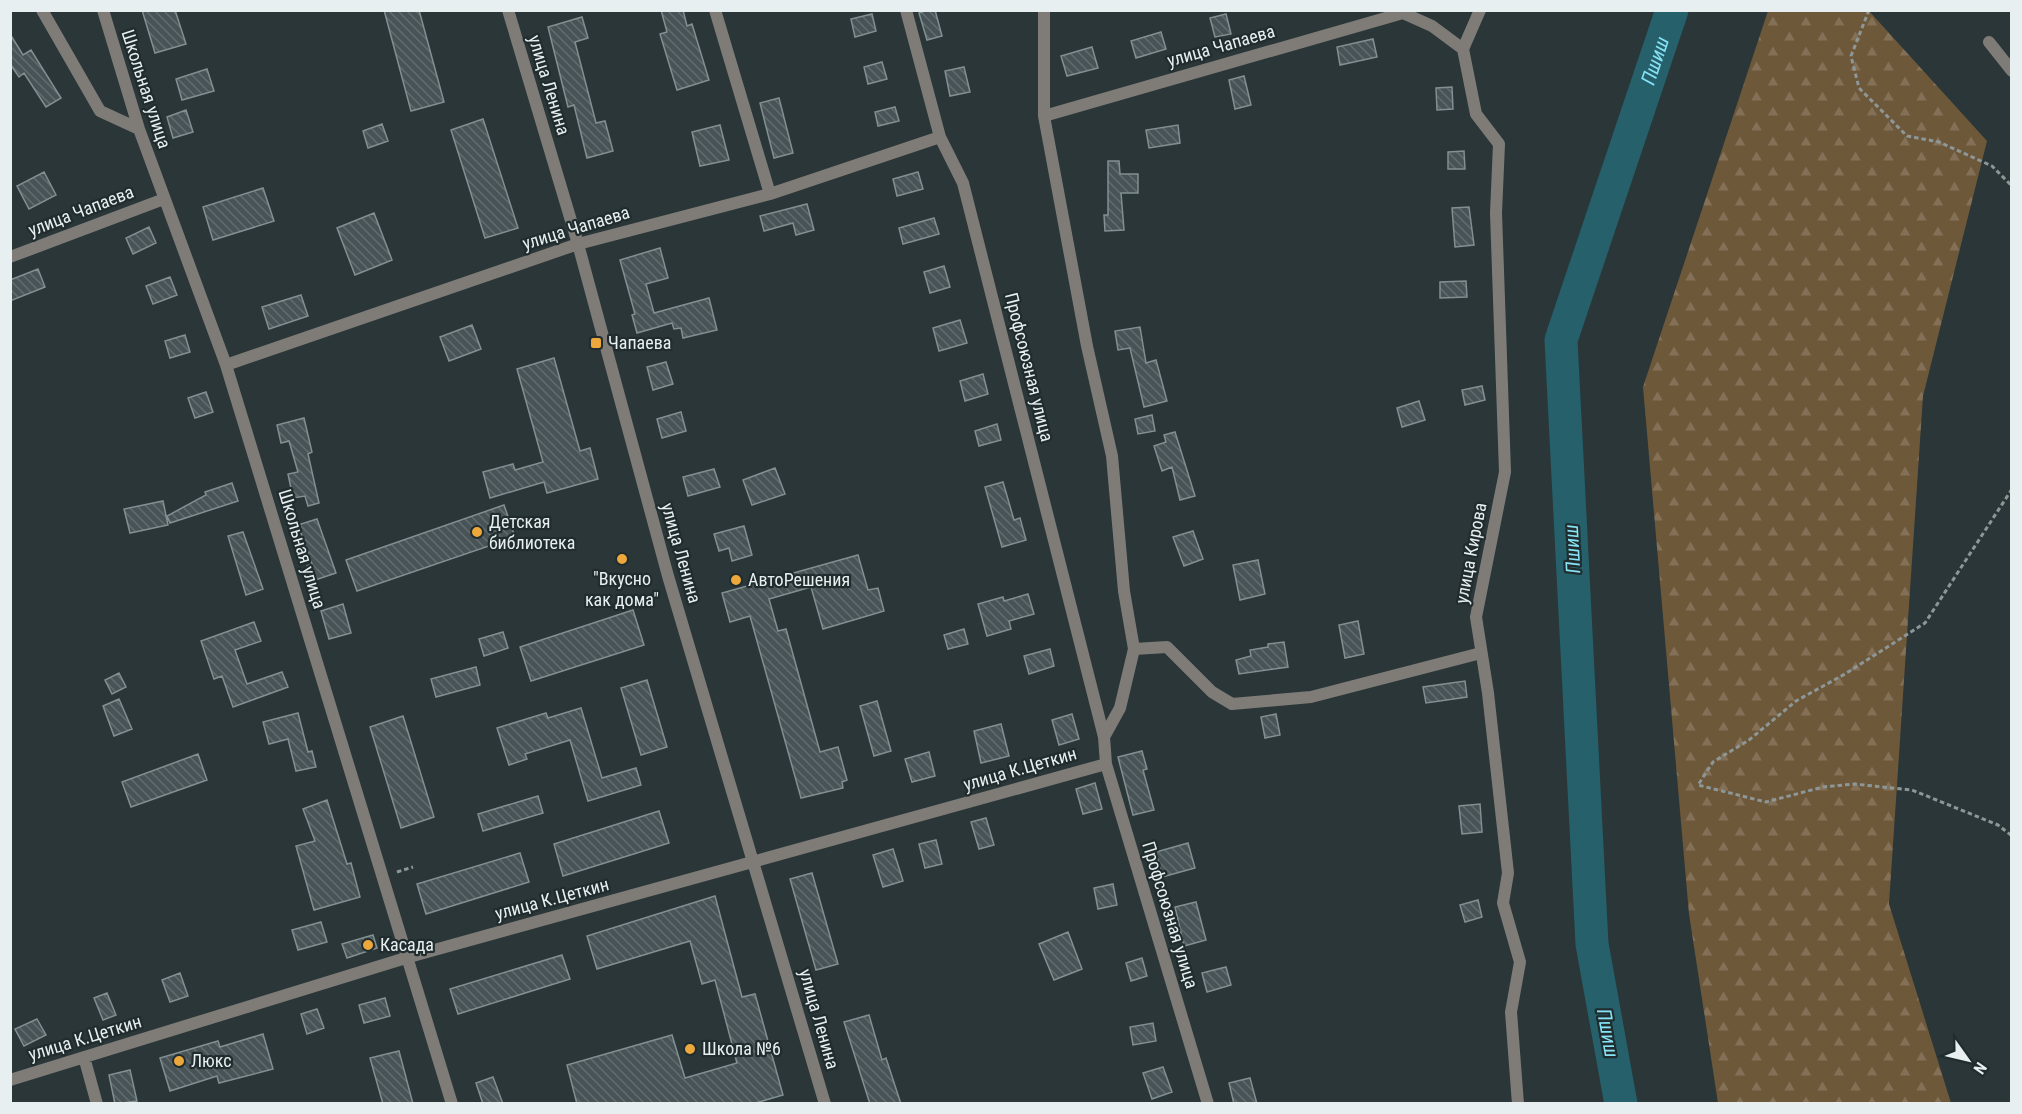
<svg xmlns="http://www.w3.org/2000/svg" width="2022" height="1114" viewBox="0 0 2022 1114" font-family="'Roboto Condensed',sans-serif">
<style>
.forest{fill:url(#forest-firs)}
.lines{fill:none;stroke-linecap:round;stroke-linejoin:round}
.river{stroke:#25606b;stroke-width:33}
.building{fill:url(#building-back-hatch);stroke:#829092;stroke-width:1.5}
.path{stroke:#8d9798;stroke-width:3;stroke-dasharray:4.5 3;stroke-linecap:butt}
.minor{stroke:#7f7c78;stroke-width:12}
.poi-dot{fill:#eda83b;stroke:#202c2e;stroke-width:2}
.labels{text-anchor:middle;stroke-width:4.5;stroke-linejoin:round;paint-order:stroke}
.street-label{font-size:18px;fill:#e7eff0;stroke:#202c2e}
.poi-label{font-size:18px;fill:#e7eff0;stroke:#202c2e;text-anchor:start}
.water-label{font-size:20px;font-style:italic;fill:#86e3f6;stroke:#202c2e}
</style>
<defs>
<pattern id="forest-firs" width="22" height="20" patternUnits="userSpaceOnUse" patternTransform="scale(1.5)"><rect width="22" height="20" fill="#6e583a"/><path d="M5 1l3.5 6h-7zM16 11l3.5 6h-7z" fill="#837057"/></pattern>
<pattern id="building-back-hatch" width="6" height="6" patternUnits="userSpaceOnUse" patternTransform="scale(1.5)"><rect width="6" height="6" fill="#475356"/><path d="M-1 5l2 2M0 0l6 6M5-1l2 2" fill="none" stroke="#626c6f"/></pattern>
</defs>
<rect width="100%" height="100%" fill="#2a3638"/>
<path class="forest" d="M 1768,11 L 1869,11 L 1987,141 L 1923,396 L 1889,904 L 1951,1103 L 1718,1103 L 1689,914 L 1643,387 Z"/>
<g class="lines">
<path class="river" id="s1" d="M 1621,1104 L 1592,944 L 1561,340 L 1672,10"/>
</g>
<path class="building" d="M 142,10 L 175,10 L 186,44 L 155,53 Z
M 384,10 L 419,10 L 444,102 L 411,111 Z
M 661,10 L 683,10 L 687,26 L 692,24 L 709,80 L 677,90 L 660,34 L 667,32 Z
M 928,10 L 935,10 L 942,36 L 927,40 L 919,13 Z
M 872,14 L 876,31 L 855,37 L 851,19 Z
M 1226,14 L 1231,34 L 1215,37 L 1210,18 Z
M 582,17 L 588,38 L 575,42 L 596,123 L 605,121 L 613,151 L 587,158 L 574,105 L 568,107 L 548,27 Z
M 1161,32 L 1166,49 L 1136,58 L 1131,41 Z
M 10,34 L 23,55 L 31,50 L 61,98 L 46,107 L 24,73 L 19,77 L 10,64 Z
M 1373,39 L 1377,57 L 1340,65 L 1337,47 Z
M 1092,47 L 1098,68 L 1067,76 L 1061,56 Z
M 882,62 L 887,79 L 868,84 L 864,67 Z
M 964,67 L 970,92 L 950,96 L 945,71 Z
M 207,69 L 214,91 L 182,100 L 176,79 Z
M 1244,76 L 1251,105 L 1235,109 L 1229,80 Z
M 1452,87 L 1453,109 L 1437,110 L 1436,88 Z
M 779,98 L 793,153 L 774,158 L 760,103 Z
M 895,107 L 899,121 L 878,126 L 875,112 Z
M 186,110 L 193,132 L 173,138 L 167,117 Z
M 483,119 L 518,228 L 485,238 L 451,130 Z
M 382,124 L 388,141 L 368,148 L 363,131 Z
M 720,125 L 729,160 L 700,166 L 692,132 Z
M 1178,125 L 1180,143 L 1149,148 L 1146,130 Z
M 1464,151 L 1465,169 L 1448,169 L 1448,152 Z
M 1108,161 L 1119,161 L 1120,174 L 1138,174 L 1138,193 L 1121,193 L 1124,230 L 1105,231 L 1104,215 L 1108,215 Z
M 44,172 L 56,195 L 29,209 L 17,186 Z
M 918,172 L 923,189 L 897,196 L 893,179 Z
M 263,188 L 274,221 L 213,240 L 203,207 Z
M 807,204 L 814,230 L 796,235 L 793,223 L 764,231 L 760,216 Z
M 1469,207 L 1474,245 L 1455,247 L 1452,208 Z
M 374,213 L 392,260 L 355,275 L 337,228 Z
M 934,218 L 939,234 L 903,244 L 899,228 Z
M 149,227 L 156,243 L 133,254 L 126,238 Z
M 660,248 L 668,278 L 646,284 L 654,313 L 709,298 L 717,330 L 683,338 L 681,328 L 674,329 L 672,323 L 637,333 L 632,315 L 635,314 L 620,260 Z
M 944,266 L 950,287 L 930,293 L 924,272 Z
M 38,269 L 45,287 L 10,301 L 10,280 Z
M 170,277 L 177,295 L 153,304 L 146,286 Z
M 1466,281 L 1467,297 L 1440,298 L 1440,282 Z
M 301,295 L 308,316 L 269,329 L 262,307 Z
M 960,320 L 967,343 L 939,351 L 933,328 Z
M 472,325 L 481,349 L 449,361 L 440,337 Z
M 1140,327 L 1146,363 L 1156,360 L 1167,401 L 1144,407 L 1130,348 L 1118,350 L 1115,331 Z
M 185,335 L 190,352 L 170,358 L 165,341 Z
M 554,358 L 580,451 L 590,448 L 598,479 L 547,493 L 544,482 L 490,498 L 483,472 L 513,464 L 515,470 L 543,462 L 517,369 Z
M 666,362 L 673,384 L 653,390 L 647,367 Z
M 983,374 L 988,394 L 965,401 L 960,381 Z
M 1482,386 L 1485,400 L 1465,405 L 1462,390 Z
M 206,392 L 213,412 L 195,418 L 188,398 Z
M 1419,401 L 1425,420 L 1402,427 L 1397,408 Z
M 681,412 L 686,431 L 662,438 L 657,419 Z
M 1152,415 L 1155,431 L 1138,434 L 1135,419 Z
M 304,418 L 312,452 L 308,454 L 319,503 L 308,506 L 305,496 L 293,498 L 288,474 L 298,472 L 289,441 L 281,443 L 277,425 Z
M 997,424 L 1001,440 L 979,446 L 975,431 Z
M 1175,432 L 1195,496 L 1180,500 L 1172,467 L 1162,471 L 1154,446 L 1166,442 L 1164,435 Z
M 775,468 L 785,494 L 752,505 L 743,480 Z
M 714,469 L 720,487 L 688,496 L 683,477 Z
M 1003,482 L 1014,520 L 1020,518 L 1026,540 L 1002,547 L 985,487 Z
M 232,483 L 238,501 L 170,523 L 167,516 L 206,495 L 205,492 Z
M 163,501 L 168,525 L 130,533 L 124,509 Z
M 504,505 L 515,537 L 357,591 L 346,560 Z
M 317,519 L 336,573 L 312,581 L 307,566 L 312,564 L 298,525 Z
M 744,526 L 752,555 L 732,561 L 729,548 L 719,551 L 714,534 Z
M 1193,531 L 1203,559 L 1184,566 L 1173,537 Z
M 243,532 L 263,589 L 246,595 L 228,536 Z
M 858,555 L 868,590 L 878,588 L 884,611 L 823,629 L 811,587 L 769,599 L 778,631 L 786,629 L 820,752 L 838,747 L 847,780 L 842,782 L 843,788 L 801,798 L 750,616 L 730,622 L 722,593 Z
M 1258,560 L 1265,594 L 1240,600 L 1233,565 Z
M 1028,594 L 1034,614 L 1009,621 L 1011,629 L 987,636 L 978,604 L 1003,597 L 1004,601 Z
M 343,604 L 351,633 L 329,639 L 321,611 Z
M 633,610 L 644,645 L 531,681 L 520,647 Z
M 1358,621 L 1364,654 L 1345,658 L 1339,625 Z
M 254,622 L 261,641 L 235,650 L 247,684 L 282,672 L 288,687 L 233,707 L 222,676 L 214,679 L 201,641 Z
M 964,629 L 968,644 L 948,649 L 944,635 Z
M 503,632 L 508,648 L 484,656 L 479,639 Z
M 1284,642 L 1288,667 L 1239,674 L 1236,660 L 1251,656 L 1250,650 L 1268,647 L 1268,644 Z
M 1050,649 L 1054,666 L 1029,674 L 1024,656 Z
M 476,667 L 480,685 L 436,697 L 431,679 Z
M 119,673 L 126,687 L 112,694 L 105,680 Z
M 647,680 L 667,747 L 641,755 L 621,688 Z
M 1465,681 L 1467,697 L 1426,703 L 1423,687 Z
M 119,699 L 132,729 L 114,736 L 103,706 Z
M 877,701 L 891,751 L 874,756 L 860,706 Z
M 581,708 L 602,778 L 636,768 L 641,785 L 588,801 L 570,740 L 525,754 L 527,759 L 509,765 L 497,728 L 546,713 L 548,718 Z
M 298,713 L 308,752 L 312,751 L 316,767 L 296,771 L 288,739 L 269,744 L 263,722 Z
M 1072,714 L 1079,739 L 1059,745 L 1052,720 Z
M 1276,714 L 1280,735 L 1265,738 L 1261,717 Z
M 403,716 L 434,817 L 401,828 L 370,727 Z
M 1001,724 L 1009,756 L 981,763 L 974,731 Z
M 1142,751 L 1147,769 L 1143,770 L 1154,810 L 1133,815 L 1118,757 Z
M 929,752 L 935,776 L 912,782 L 905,759 Z
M 198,754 L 207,780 L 131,807 L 122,782 Z
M 1095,783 L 1102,809 L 1083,814 L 1076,789 Z
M 538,796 L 543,813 L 483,831 L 478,814 Z
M 327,800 L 347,864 L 351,863 L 360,897 L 314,910 L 296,846 L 315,841 L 303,809 Z
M 1480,804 L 1482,832 L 1462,834 L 1459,806 Z
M 659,811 L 669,843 L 563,876 L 554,844 Z
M 986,818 L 994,845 L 979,849 L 971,822 Z
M 936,840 L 942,864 L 925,868 L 919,844 Z
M 1188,843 L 1195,868 L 1162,877 L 1156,852 Z
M 893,849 L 903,881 L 883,887 L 873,855 Z
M 520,853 L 529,882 L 426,914 L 417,884 Z
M 812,873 L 838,964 L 816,970 L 790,879 Z
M 1113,884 L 1117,905 L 1098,909 L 1094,888 Z
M 715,896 L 742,997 L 755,994 L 783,1095 L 752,1104 L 577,1104 L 567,1065 L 672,1035 L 685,1078 L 737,1063 L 715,980 L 702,984 L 690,941 L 597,969 L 587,936 Z
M 1478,900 L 1482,917 L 1465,922 L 1460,905 Z
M 1196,902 L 1206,940 L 1184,946 L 1175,907 Z
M 321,922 L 327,942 L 298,950 L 292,930 Z
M 1068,932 L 1082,969 L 1054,980 L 1039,944 Z
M 373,935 L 377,948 L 347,958 L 342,944 Z
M 562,955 L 570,979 L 458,1014 L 450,989 Z
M 1142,958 L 1147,976 L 1131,981 L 1126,963 Z
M 1226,967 L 1231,985 L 1207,992 L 1202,973 Z
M 180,973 L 188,996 L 170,1002 L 162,980 Z
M 107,993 L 116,1015 L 103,1020 L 94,998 Z
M 385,998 L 390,1016 L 364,1023 L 359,1005 Z
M 317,1009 L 324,1028 L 307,1034 L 301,1014 Z
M 869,1015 L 882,1060 L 886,1058 L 901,1104 L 870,1104 L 844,1022 Z
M 37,1019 L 46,1035 L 24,1046 L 15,1029 Z
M 1153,1023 L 1156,1041 L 1133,1045 L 1130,1027 Z
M 263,1034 L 273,1069 L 219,1083 L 217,1076 L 170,1091 L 160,1058 L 218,1041 L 220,1047 Z
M 399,1051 L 413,1104 L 383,1104 L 370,1058 Z
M 1163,1067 L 1172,1092 L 1152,1099 L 1143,1073 Z
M 130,1070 L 137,1101 L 115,1104 L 109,1075 Z
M 493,1077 L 503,1104 L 483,1104 L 476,1083 Z
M 1250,1078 L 1257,1104 L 1234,1104 L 1229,1083 Z"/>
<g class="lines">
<path class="path" d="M 1869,10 L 1851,56 L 1859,88 L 1907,136 L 1939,142 L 1992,166 L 2012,186
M 2012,489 L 1925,623 L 1845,674 L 1796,701 L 1749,740 L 1713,762 L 1698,785 L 1766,802 L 1823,787 L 1854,784 L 1912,790 L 1998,825 L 2012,836
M 397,872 L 413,867"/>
<path class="minor" d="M 42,10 L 100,111 L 139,129
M 103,10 L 139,129 L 226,365 L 452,1104
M 508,10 L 578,244 L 668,576 L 825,1104
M 715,10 L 770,194
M 906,10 L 940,137 L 963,183 L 1104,737 L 1106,764 L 1208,1104
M 1044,10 L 1044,116 L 1087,346 L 1112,456 L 1124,591 L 1134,649 L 1120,708 L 1104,737
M 1989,42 L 2012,71
M 1463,49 L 1476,114 L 1499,144 L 1496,213 L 1505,472 L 1476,617 L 1488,693 L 1508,873 L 1503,903 L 1520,962 L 1511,1012 L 1518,1104
M 1044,116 L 1403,13 L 1432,26 L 1463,49 L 1480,10
M 10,257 L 164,199
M 226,365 L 578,244 L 770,194 L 940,137
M 1134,649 L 1167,647 L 1212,692 L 1232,704 L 1311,697 L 1481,653
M 84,1057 L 97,1104
M 10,1080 L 409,957 L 1106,764"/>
</g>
<g class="poi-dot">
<rect x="590" y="337" width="12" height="12" rx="3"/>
<circle cx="477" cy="532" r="6"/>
<circle cx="622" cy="559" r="6"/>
<circle cx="736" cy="580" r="6"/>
<circle cx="368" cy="945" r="6"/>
<circle cx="690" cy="1049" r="6"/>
<circle cx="179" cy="1061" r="6"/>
</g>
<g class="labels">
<g class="street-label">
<text transform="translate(1221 46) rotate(-16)" y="6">улица Чапаева</text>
<text transform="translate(549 85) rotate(73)" y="6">улица Ленина</text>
<text transform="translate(146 89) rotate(72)" y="6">Школьная улица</text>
<text transform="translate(81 211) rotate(-21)" y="6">улица Чапаева</text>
<text transform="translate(576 228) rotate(-17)" y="6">улица Чапаева</text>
<text transform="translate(1029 367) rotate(76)" y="6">Профсоюзная улица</text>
<text transform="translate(302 549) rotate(73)" y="6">Школьная улица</text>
<text transform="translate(681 553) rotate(74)" y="6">улица Ленина</text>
<text transform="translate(1471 553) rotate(-79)" y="6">улица Кирова</text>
<text transform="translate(1020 769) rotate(-16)" y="6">улица К.Цеткин</text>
<text transform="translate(552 899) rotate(-15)" y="6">улица К.Цеткин</text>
<text transform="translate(1170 915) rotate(73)" y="6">Профсоюзная улица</text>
<text transform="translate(819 1019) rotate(74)" y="6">улица Ленина</text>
<text transform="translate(85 1038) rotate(-17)" y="6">улица К.Цеткин</text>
</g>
<g class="poi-label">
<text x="608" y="349">Чапаева</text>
<text x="489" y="528">Детская<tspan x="489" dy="21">библиотека</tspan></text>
<text x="622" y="585" text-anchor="middle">"Вкусно<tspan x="622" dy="21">как дома"</tspan></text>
<text x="748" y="586">АвтоРешения</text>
<text x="380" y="951">Касада</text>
<text x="702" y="1055">Школа №6</text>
<text x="191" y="1067">Люкс</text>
</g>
<g class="water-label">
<text dy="7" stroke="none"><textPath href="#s1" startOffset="1062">Пшиш</textPath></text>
<text transform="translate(1572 549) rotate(-93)" y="7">Пшиш</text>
<text transform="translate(1608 1033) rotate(80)" y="7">Пшиш</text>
</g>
</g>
<rect width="2022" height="1114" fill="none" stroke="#e7eff0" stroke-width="24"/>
<g transform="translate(1968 1060) rotate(124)" stroke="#202c2e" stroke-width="4.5" paint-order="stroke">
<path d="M0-4.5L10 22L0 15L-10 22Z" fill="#e7eff0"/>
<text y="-9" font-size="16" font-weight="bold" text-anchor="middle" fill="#e7eff0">N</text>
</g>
</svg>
